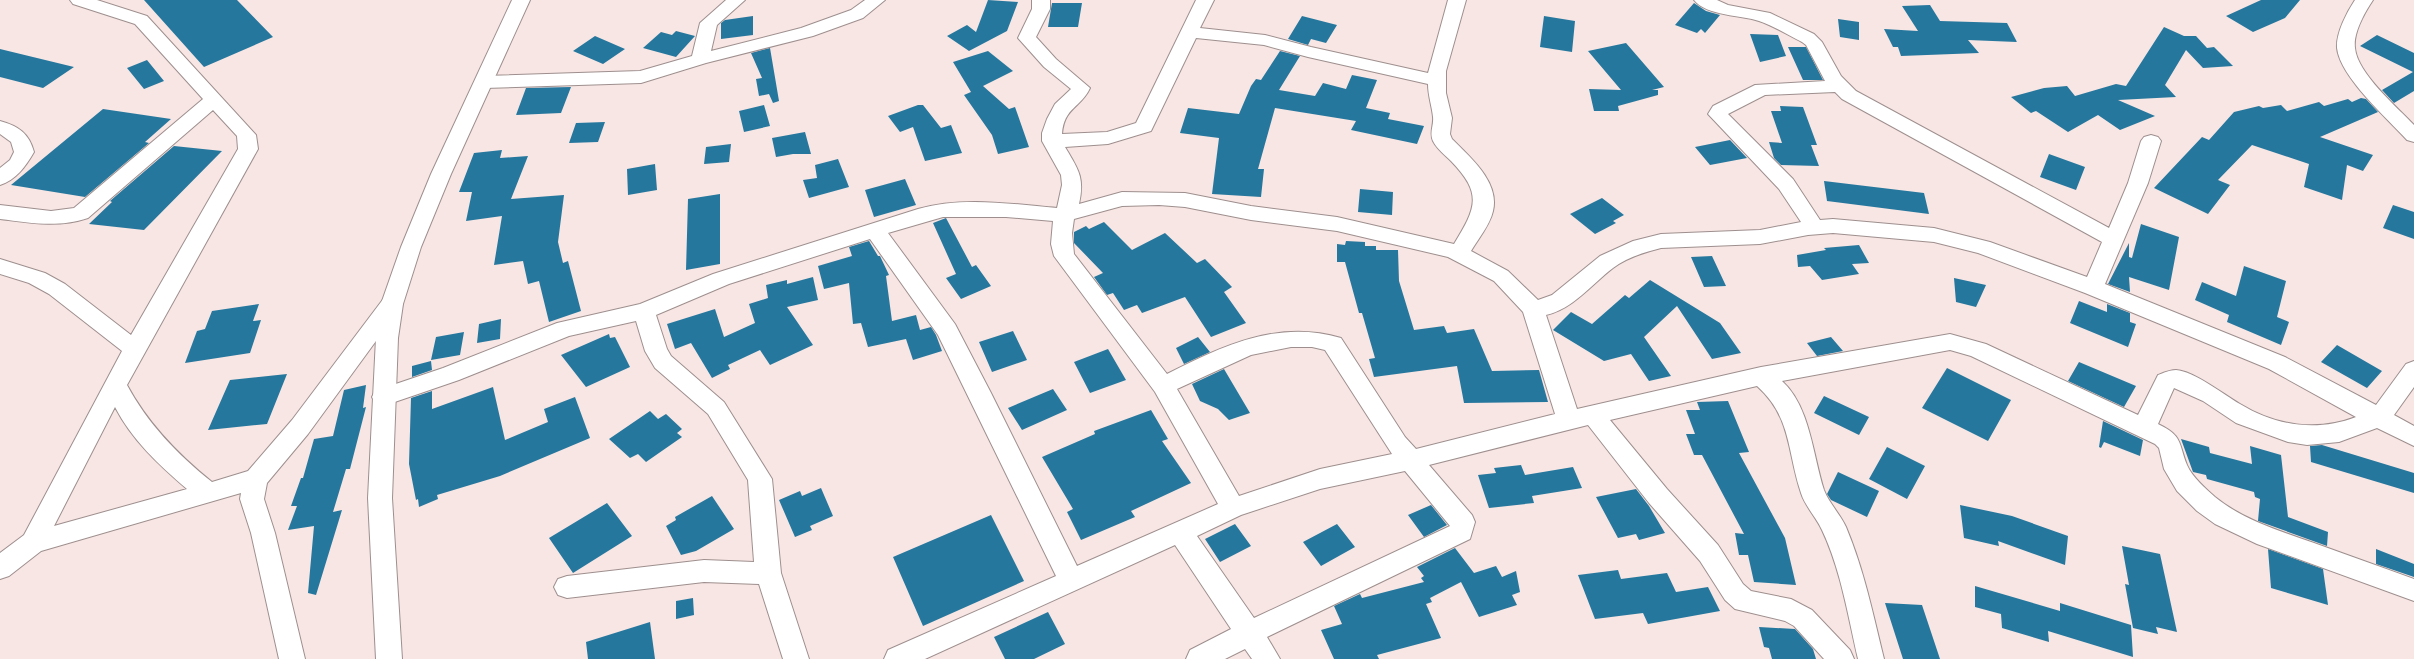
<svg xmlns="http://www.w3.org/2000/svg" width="2414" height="659" viewBox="0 0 2414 659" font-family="Georgia,serif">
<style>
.building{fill:#26779d}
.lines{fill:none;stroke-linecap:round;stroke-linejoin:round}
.minor-casing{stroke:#9e8f8e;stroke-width:2}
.highway-casing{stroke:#9e8f8e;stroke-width:2}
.minor{fill:#fff;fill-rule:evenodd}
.highway{fill:#fff;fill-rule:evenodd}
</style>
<rect width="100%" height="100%" fill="#f7e6e4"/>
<path class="building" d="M 144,0 L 237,0 L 273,37 L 204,67 Z
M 988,0 L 1018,2 L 1007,31 L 969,51 L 947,36 L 967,25 L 976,32 Z
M 2261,0 L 2300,0 L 2285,18 L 2253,32 L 2226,16 Z
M 1052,3 L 1082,3 L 1078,27 L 1048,27 Z
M 1694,3 L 1706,11 L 1720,15 L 1705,33 L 1701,29 L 1697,33 L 1675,25 Z
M 1930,5 L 1940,21 L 2007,23 L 2017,42 L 1968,40 L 1979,53 L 1901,56 L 1898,47 L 1893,47 L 1884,29 L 1918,31 L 1902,6 Z
M 753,16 L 753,35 L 721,39 L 721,23 L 725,20 Z
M 1302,16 L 1337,25 L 1326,43 L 1311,39 L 1308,45 L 1288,39 Z
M 1544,16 L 1575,21 L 1572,52 L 1540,47 Z
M 1838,19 L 1859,22 L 1859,40 L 1840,37 Z
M 2164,27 L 2184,36 L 2196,36 L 2207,48 L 2214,47 L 2233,66 L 2203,68 L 2186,50 L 2165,85 L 2176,97 L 2118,100 L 2155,116 L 2120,130 L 2098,115 L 2068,132 L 2036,111 L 2031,113 L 2011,97 L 2044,88 L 2067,86 L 2075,96 L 2116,84 L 2126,86 Z
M 676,31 L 695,36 L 676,57 L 643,48 L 661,32 L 672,35 Z
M 1750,34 L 1778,35 L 1786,56 L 1760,62 Z
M 2377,35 L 2414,53 L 2414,91 L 2394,103 L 2382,90 L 2413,72 L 2360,46 Z
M 595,36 L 625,49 L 603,64 L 573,51 Z
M 1626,43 L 1664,87 L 1652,90 L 1658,90 L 1658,95 L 1618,106 L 1619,111 L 1594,111 L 1589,89 L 1621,90 L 1588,51 Z
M 1788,47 L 1806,47 L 1823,80 L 1803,80 Z
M 770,48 L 779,101 L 773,103 L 769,94 L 759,96 L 756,79 L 762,78 L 751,53 Z
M 0,49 L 74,67 L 43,88 L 0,77 Z
M 988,51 L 1013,71 L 983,86 L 1009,109 L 1015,107 L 1029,147 L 998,154 L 992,135 L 964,95 L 971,92 L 953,62 Z
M 1280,51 L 1300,56 L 1279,90 L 1315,96 L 1323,83 L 1346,89 L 1352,75 L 1377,80 L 1366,108 L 1390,113 L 1388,119 L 1424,126 L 1417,144 L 1351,130 L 1356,121 L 1275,108 L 1258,169 L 1264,169 L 1261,197 L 1212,194 L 1219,138 L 1180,133 L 1188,108 L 1239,114 L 1251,86 L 1256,79 L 1261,80 Z
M 147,60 L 164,81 L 144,89 L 127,68 Z
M 571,87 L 561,113 L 516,115 L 526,88 Z
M 2361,98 L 2366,99 L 2378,112 L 2320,137 L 2373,155 L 2363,171 L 2347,165 L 2342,200 L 2304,187 L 2309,164 L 2252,145 L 2218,180 L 2230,185 L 2208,214 L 2154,188 L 2202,137 L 2209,140 L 2234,112 L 2259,106 L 2263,108 L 2281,105 L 2287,111 L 2319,102 L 2324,106 L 2348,99 L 2352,102 Z
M 764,105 L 770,126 L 744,132 L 739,111 Z
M 918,105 L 923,105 L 941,128 L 951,125 L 962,153 L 925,161 L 913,127 L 900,132 L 888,116 Z
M 1780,106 L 1803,107 L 1817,145 L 1811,145 L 1819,166 L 1781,165 L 1774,158 L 1769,142 L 1782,143 L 1771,111 L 1781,111 Z
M 103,109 L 171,119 L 145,142 L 149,143 L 85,197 L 11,185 Z
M 605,122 L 598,142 L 569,143 L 576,123 Z
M 805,132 L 811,154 L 793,154 L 776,157 L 772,138 Z
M 1730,140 L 1747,158 L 1710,165 L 1695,147 Z
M 731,144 L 729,162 L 704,164 L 706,147 Z
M 174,146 L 222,151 L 144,230 L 89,224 L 112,202 L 110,201 Z
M 502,150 L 500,158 L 528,156 L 511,199 L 564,195 L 558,242 L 563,263 L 568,261 L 581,311 L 549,322 L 539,281 L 528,284 L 523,261 L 494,265 L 502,216 L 466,221 L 472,192 L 459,192 L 474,153 Z
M 2049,154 L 2085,167 L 2076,190 L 2040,177 Z
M 838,159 L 849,187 L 809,198 L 803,180 L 817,178 L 815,165 Z
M 655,164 L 657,190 L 628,195 L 627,169 Z
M 905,179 L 916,205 L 874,217 L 865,190 Z
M 1824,181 L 1924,193 L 1929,214 L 1827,201 Z
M 1360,189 L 1393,192 L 1392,215 L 1358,212 Z
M 720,194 L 720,264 L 686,270 L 688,199 Z
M 1602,198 L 1624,215 L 1613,221 L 1616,223 L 1595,234 L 1570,214 Z
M 2393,205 L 2414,212 L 2414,239 L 2383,228 Z
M 946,218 L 972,267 L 976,265 L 991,286 L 961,299 L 946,278 L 956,274 L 933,223 Z
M 1104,222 L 1132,250 L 1165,233 L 1197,263 L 1205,259 L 1232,287 L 1224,292 L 1246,323 L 1211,337 L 1185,297 L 1142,313 L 1137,305 L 1124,310 L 1113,293 L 1107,295 L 1094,277 L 1103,273 L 1074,243 L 1074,232 L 1086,226 L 1089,229 Z
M 2141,224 L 2179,237 L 2169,290 L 2129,277 L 2130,292 L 2108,284 L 2129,243 L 2129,257 L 2132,258 Z
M 869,241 L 878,256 L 880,256 L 889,275 L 886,276 L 892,321 L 916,315 L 920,330 L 931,327 L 936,335 L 942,351 L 913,360 L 906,339 L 868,347 L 861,323 L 853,324 L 849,283 L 824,289 L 818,266 L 852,256 L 849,247 Z
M 1346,241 L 1365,242 L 1365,246 L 1376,246 L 1376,250 L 1398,250 L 1399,281 L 1414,330 L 1444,326 L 1447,333 L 1474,329 L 1492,371 L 1539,370 L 1548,402 L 1464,403 L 1457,366 L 1374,377 L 1369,359 L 1375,358 L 1362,313 L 1359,313 L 1345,262 L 1337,262 L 1337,244 L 1345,245 Z
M 1859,245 L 1869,263 L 1852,264 L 1859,274 L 1822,280 L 1810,266 L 1798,267 L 1797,255 L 1826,250 L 1824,248 Z
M 1712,256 L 1726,286 L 1704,287 L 1691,257 Z
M 2244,266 L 2286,281 L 2277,317 L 2289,322 L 2281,345 L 2227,322 L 2229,315 L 2195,300 L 2202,282 L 2236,296 Z
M 813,277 L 818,300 L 787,307 L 813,345 L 770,365 L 760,350 L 728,365 L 730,369 L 712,378 L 691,343 L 675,349 L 667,324 L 715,309 L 724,337 L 755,323 L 749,304 L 768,298 L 766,285 L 787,280 L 787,284 Z
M 1954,278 L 1986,285 L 1976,307 L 1956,302 Z
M 1650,280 L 1720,323 L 1741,353 L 1712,359 L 1677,306 L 1644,337 L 1671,376 L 1649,381 L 1631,354 L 1604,361 L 1553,330 L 1571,312 L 1592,324 L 1625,295 L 1629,298 Z
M 2079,301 L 2107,312 L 2107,304 L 2130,313 L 2130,322 L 2136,324 L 2128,347 L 2070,323 Z
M 259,304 L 253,321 L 261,320 L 250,353 L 185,363 L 197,331 L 205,329 L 212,311 Z
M 501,319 L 500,339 L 477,343 L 479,324 Z
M 1013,331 L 1027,360 L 992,372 L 979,342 Z
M 464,332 L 460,355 L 431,360 L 436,337 Z
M 609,334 L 610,338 L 615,337 L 630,367 L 586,387 L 561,355 Z
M 1198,337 L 1210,352 L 1184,364 L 1176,348 Z
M 1831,337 L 1843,351 L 1817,356 L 1807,343 Z
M 2337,345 L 2382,371 L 2367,388 L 2321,362 Z
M 1108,349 L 1126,380 L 1090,393 L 1074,362 Z
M 431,361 L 432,370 L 412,377 L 412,366 Z
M 2079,362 L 2136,386 L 2124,407 L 2068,381 Z
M 1947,368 L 2011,400 L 1988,441 L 1922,408 Z
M 1224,369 L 1250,413 L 1229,420 L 1218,409 L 1200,401 L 1192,384 Z
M 287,374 L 267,424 L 208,430 L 230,380 Z
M 366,385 L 363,408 L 366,407 L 350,469 L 346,469 L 333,512 L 342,510 L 316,595 L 308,593 L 314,526 L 288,530 L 297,506 L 291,506 L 301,478 L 303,478 L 314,439 L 333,436 L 344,390 Z
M 493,387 L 505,440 L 548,422 L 544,409 L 575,397 L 590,438 L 500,476 L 437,495 L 438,499 L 419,507 L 418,499 L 416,500 L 409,464 L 411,398 L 432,391 L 432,409 Z
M 1053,389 L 1067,410 L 1022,430 L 1008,408 Z
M 1824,396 L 1869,417 L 1859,435 L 1814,413 Z
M 1728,401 L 1749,452 L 1739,453 L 1785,538 L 1796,585 L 1754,582 L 1748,555 L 1739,555 L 1735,533 L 1744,534 L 1702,455 L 1694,455 L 1686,434 L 1695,434 L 1686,410 L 1700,410 L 1697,402 Z
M 1151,410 L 1168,439 L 1162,441 L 1191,483 L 1131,511 L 1135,517 L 1081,540 L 1067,512 L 1073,509 L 1042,457 L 1095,434 L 1094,431 Z
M 650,411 L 658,419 L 666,414 L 682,429 L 677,433 L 682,437 L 646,462 L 638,454 L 630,458 L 609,439 Z
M 2103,421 L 2143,440 L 2140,456 L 2104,442 L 2101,448 L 2099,447 Z
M 2181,439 L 2209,447 L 2210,453 L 2252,464 L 2250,446 L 2281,455 L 2288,517 L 2328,532 L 2327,546 L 2258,521 L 2260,499 L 2255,497 L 2254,492 L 2207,479 L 2206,475 L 2193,472 Z
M 2322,445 L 2414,473 L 2414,493 L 2311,462 L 2310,446 Z
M 1887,447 L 1925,466 L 1907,499 L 1869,479 Z
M 1521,465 L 1525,475 L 1573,467 L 1582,488 L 1532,496 L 1534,503 L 1489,508 L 1478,475 L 1496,473 L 1494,468 Z
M 1838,472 L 1879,491 L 1867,517 L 1831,500 L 1827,494 Z
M 821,488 L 833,516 L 810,526 L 812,530 L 795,537 L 779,500 L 800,491 L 802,496 Z
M 1636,489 L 1649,506 L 1665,533 L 1639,540 L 1636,534 L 1618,538 L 1596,497 Z
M 712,496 L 734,529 L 696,551 L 681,555 L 666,526 L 676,520 L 675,517 Z
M 607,503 L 632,536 L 573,573 L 549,538 Z
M 1431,505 L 1447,525 L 1424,537 L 1408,515 Z
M 1960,505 L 2012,516 L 2068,536 L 2065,565 L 1998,541 L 1999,546 L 1964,538 Z
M 991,515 L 1024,581 L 923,626 L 893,557 Z
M 1235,524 L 1251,546 L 1220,562 L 1205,539 Z
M 1337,524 L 1355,547 L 1321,566 L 1303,542 Z
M 2122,546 L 2160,554 L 2177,632 L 2156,627 L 2158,634 L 2133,628 L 2125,584 L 2129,585 Z
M 1455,548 L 1474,573 L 1496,566 L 1502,577 L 1516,571 L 1520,592 L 1512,595 L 1517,605 L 1479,617 L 1461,582 L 1430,598 L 1432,602 L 1426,604 L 1441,638 L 1377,655 L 1379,659 L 1334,659 L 1321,630 L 1342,624 L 1334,606 L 1360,594 L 1362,598 L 1424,582 L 1421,578 L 1424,576 L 1417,567 Z
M 2268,549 L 2323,569 L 2328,605 L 2271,588 Z
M 2376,549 L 2414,564 L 2414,577 L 2376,564 Z
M 1618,570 L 1621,579 L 1667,573 L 1676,592 L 1708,587 L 1720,611 L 1648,624 L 1643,613 L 1595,619 L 1578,575 Z
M 1975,586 L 2060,611 L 2060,603 L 2131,625 L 2133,657 L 2048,631 L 2049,642 L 2002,628 L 2001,614 L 1975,607 Z
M 693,598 L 694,615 L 676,619 L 676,601 Z
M 1885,603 L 1922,605 L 1940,659 L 1903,659 Z
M 1048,612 L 1065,644 L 1034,659 L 1005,659 L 994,637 Z
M 650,622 L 655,659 L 588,659 L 586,642 Z
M 1759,627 L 1795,629 L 1813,649 L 1816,659 L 1772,659 L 1769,648 L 1764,647 Z"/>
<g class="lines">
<defs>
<path id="minor" d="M 70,0 L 97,0 L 147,16 L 256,135 L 258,149 L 127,385 C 148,424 177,454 212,482 L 248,471 L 292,420 L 384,298 L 392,296 L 400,298 L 403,304 L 308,434 L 267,483 L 264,499 L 275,533 L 305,659 L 279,659 L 251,533 L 240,499 L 241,493 L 41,551 L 9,576 L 0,579 L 0,553 L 24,535 L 122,351 L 49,294 L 29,283 L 0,274 L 0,259 L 45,273 L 65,284 L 131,335 L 238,149 L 237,136 L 213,110 L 88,218 C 58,228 31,223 0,219 L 0,205 L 51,211 L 74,208 L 203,99 L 135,24 L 73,4 ZM 115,407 C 132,440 159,465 187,489 L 54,526 Z
M 726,0 L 745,0 L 717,25 L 711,51 L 801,28 L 851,10 L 865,0 L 885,0 L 863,18 L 813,36 L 706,63 L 641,83 L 484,88 L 478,86 L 475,82 L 478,78 L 484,76 L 640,71 L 692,56 L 700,23 Z
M 1032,0 L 1050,0 L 1050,9 L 1036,37 L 1056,59 L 1090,88 C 1081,108 1064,107 1062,134 L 1107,132 L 1136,123 L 1196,0 L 1214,0 L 1200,28 L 1265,35 L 1311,47 L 1428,73 L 1448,0 L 1466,0 L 1446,71 L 1446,93 L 1452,118 L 1450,134 L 1452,139 C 1470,157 1500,182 1493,211 C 1490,225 1478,239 1471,251 L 1508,271 L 1538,300 L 1552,295 L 1600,256 L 1633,241 L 1661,234 L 1760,230 L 1801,222 L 1779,189 L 1708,114 L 1713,106 L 1755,85 L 1825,81 L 1806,45 L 1802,42 C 1788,35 1774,26 1759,21 C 1742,15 1706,16 1694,0 L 1717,0 L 1728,5 L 1770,13 L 1814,34 L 1822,42 L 1841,76 L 1856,91 L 2109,228 L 2128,183 L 2141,141 L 2144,137 L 2151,135 L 2158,137 L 2161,141 L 2148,183 L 2105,284 L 2285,357 L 2376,405 L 2406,364 L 2414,361 L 2414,387 L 2394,415 L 2414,426 L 2414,446 L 2377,428 L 2339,442 L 2307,445 L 2288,442 L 2236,423 L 2203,401 L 2174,388 L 2158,424 C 2183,436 2178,442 2187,465 C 2192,477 2206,489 2215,497 C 2243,520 2280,531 2314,543 C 2347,555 2381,567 2414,579 L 2414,601 L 2257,544 L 2215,524 L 2197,511 L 2177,491 L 2164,469 L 2159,448 L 2155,444 L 1971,356 L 1950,350 L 1782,381 C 1810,406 1813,456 1824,490 C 1829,503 1840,514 1846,527 C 1864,570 1873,614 1884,659 L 1858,659 C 1848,616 1841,570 1822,530 C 1816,517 1805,506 1801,493 C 1787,452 1792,417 1757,386 L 1610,420 L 1667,489 L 1718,545 L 1743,584 L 1751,591 L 1791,599 L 1812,610 L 1850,650 L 1854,659 L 1824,659 L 1794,626 L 1785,621 L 1735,609 L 1725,600 L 1700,561 L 1649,503 L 1588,425 L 1429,465 L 1472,515 L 1475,522 L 1470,539 L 1267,637 L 1280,659 L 1252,659 L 1245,649 L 1225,659 L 1186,659 L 1190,650 L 1231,629 L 1175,545 L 925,659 L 884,659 L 888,650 L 1056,576 L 938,335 L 870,239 L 729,284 L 656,315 L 667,349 L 671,356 L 724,402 L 772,479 L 781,573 L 809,659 L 783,659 L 759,584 L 704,582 L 567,598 L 558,595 L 554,587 L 558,579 L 567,576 L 704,560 L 754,562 L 748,480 L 708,414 L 655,368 L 645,351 L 636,321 L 569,336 L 459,380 L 383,406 L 375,403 L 372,397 L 375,391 L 443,368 L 557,323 L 640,304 L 713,274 L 918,209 C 962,196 1012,204 1057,208 L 1062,185 L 1061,175 L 1042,141 L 1042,133 L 1047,119 L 1055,104 L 1071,89 L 1044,67 L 1018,38 L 1032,9 ZM 1196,38 L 1264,45 L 1308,57 L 1428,84 C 1428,96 1432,106 1433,117 C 1434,126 1429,132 1433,141 C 1437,149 1445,155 1451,161 C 1483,194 1476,208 1454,244 L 1337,217 L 1251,206 L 1185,193 L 1122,192 L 1079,204 C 1085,177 1078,169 1065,147 L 1108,144 L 1151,131 ZM 1835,92 L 1842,99 L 2102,242 L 2087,277 L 1990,242 L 1934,228 L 1833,219 L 1820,220 L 1793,179 L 1728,114 L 1765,95 ZM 1159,205 L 1185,207 L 1251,220 L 1337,231 L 1448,257 L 1494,281 L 1523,312 L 1555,414 L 1416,449 L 1405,437 L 1341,338 C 1278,319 1222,346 1167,374 L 1074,254 L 1072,233 L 1074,219 L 1122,206 ZM 943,217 L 1006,217 L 1053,221 L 1051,244 L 1054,256 L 1155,392 L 1218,504 L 1077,566 L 991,393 L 955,324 L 888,233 ZM 1833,233 L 1934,242 L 1978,253 L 2085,293 L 2269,369 L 2356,417 C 2317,432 2276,426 2240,404 C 2224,395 2194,371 2176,370 C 2170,370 2163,373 2158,375 L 2138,415 L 1986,344 L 1950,334 L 1761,367 L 1577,409 L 1546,315 C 1573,309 1592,284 1613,268 C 1626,258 1645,252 1661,248 L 1760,244 L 1808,235 ZM 1291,347 L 1312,347 L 1325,350 L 1392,454 L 1320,469 L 1239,496 L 1177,389 L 1251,355 ZM 1405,471 L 1450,526 L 1254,618 L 1197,536 L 1241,515 L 1320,489 Z
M 2355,0 L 2373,0 C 2365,12 2353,33 2355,48 C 2357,73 2397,107 2414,125 L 2414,142 L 2407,140 C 2388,119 2340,77 2337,48 C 2336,33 2347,12 2355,0 Z
M 0,121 C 18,126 29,133 34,152 C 26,166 16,180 0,185 L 0,168 L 10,160 L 14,152 L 11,142 L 0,134 Z"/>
<path id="highway" d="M 512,0 L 530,0 L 451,174 L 421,247 L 403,304 L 398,338 L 392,498 L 402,659 L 376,659 L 368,498 L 376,338 L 381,304 L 401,247 L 431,174 Z"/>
</defs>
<use href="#minor" class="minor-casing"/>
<use href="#highway" class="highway-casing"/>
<use href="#minor" class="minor"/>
<use href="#highway" class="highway"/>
</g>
</svg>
